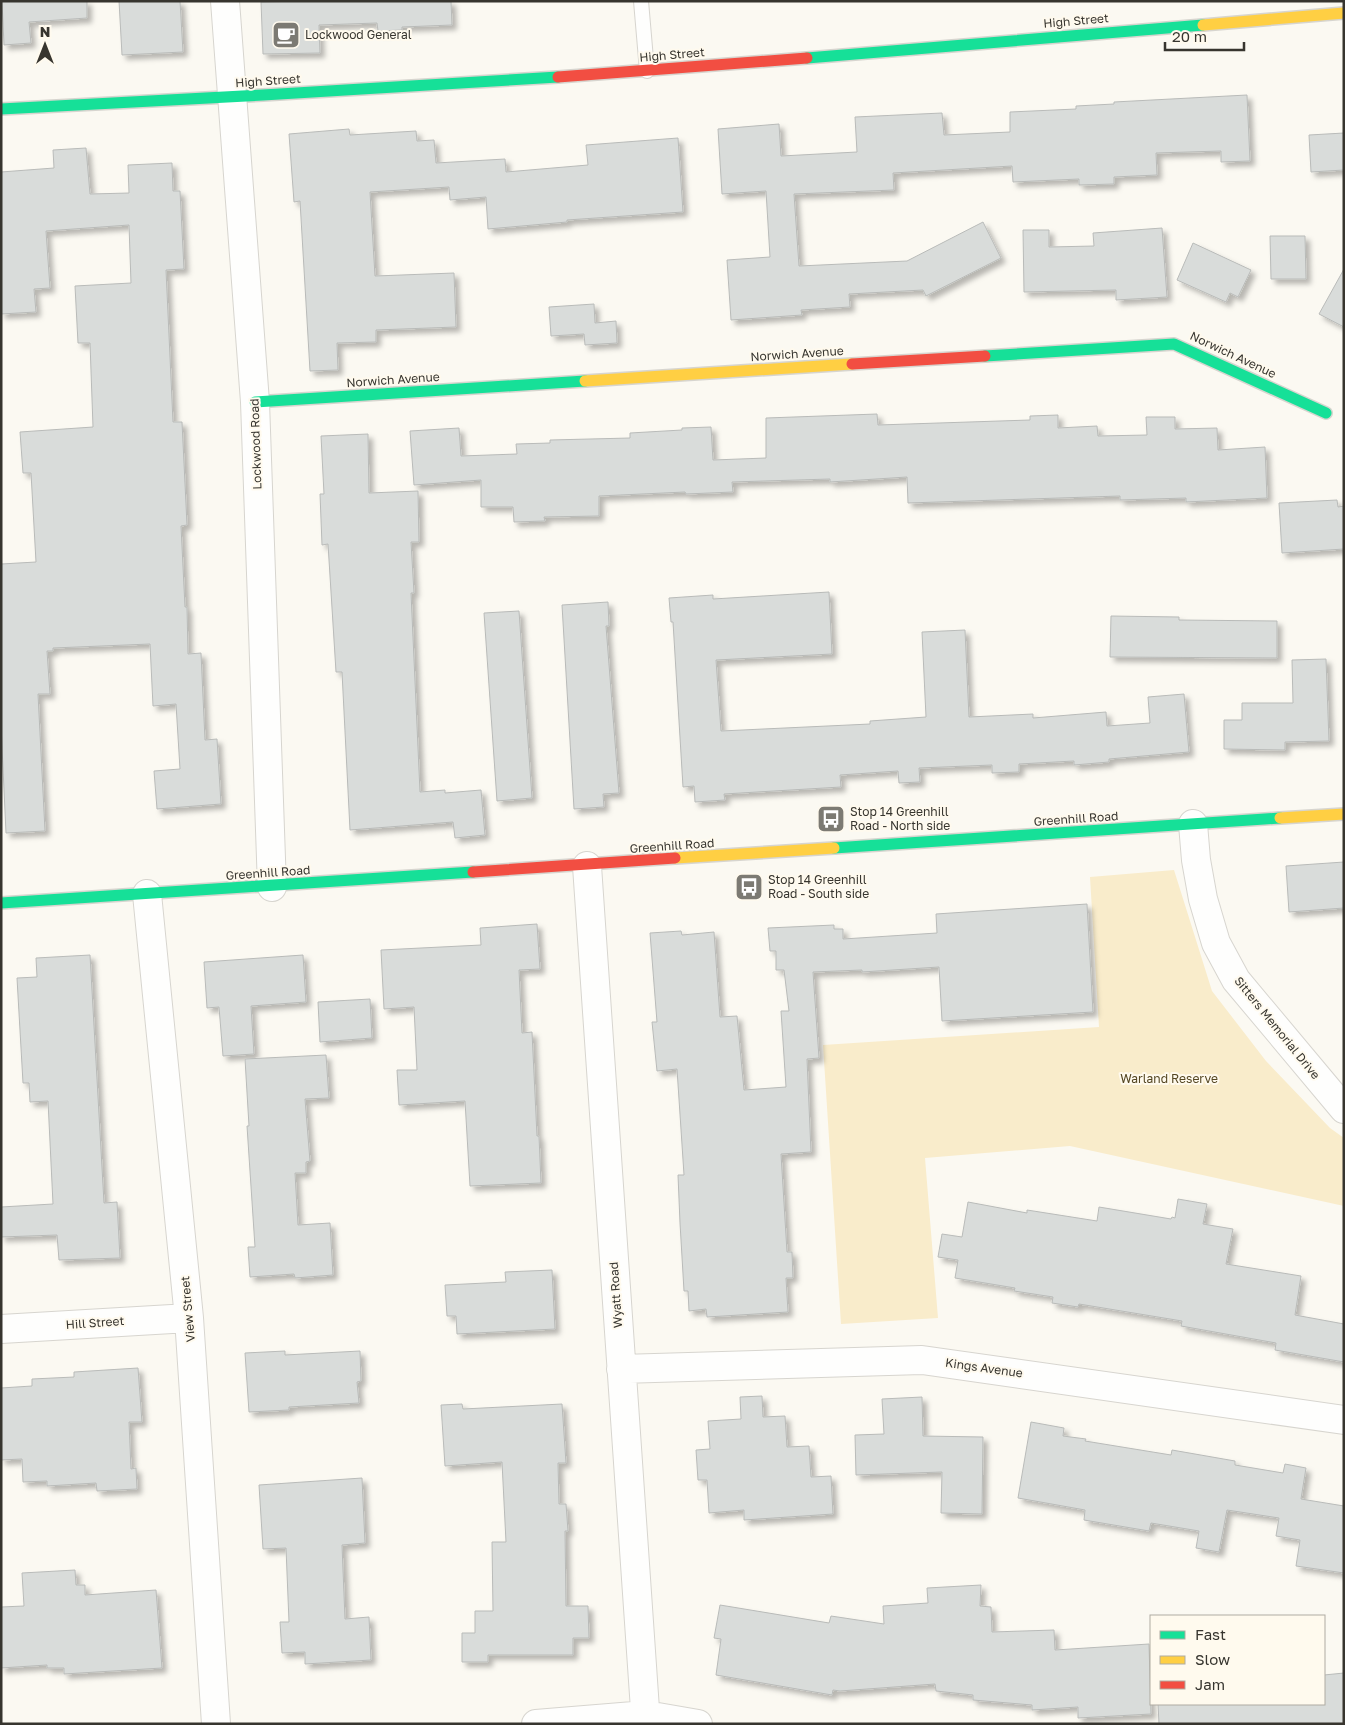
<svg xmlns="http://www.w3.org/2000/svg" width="1345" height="1725" viewBox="0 0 1345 1725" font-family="'Golos Text',sans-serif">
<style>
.green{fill:#f9eccb}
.building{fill:#d9dcda;stroke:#b9bbb9;filter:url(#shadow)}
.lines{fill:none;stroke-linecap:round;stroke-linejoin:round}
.lane-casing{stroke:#d7d5cf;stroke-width:16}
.street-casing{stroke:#d7d5cf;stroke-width:30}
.fast-casing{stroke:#d7d5cf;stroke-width:14}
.slow-casing{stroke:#d7d5cf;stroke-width:14}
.jam-casing{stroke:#d7d5cf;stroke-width:14}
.lane{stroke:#fefefd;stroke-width:14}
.street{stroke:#fefefd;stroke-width:28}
.fast{stroke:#16e098;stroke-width:11}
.slow{stroke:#ffcf43;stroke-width:11}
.jam{stroke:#f24e42;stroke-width:11}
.labels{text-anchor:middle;stroke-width:4;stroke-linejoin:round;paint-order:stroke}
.street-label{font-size:12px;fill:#37352f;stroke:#fffaee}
.poi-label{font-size:12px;fill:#37352f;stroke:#fffaee;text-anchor:start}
.park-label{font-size:12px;fill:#544622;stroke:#fffaee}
</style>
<defs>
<filter id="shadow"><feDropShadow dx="4.5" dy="4.5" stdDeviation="2.5" flood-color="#0004"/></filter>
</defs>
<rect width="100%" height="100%" fill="#fbf9f2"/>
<path class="green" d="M 1174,870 L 1212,991 L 1266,1061 L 1330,1128 L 1344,1138 L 1344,1206 L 1070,1146 L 925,1158 L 938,1318 L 841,1324 L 823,1045 L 1099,1027 L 1090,877 Z"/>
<path class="building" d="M 2,1 L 87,1 L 87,18 L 29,22 L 31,43 L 4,45 Z
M 119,1 L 180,1 L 183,52 L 122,55 Z
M 301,1 L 451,1 L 452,25 L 402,27 L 402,30 L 378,31 L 377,23 L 319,25 L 320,53 L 263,54 L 261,2 Z
M 1247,95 L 1250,161 L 1221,162 L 1221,151 L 1156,153 L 1157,175 L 1114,177 L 1114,184 L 1079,185 L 1079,179 L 1013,182 L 1012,166 L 893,173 L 894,190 L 794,194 L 799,266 L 907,261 L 983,222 L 1001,258 L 926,296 L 923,290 L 849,294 L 850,307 L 801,310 L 802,315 L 731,320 L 727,260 L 770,257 L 766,191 L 722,194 L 718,129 L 779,124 L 781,156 L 857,152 L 855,117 L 942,113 L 944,135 L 1010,132 L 1010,112 L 1076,109 L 1076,106 L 1114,104 L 1114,102 Z
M 349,129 L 350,135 L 416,131 L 417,141 L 434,140 L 436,163 L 505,159 L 506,172 L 588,165 L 586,145 L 678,138 L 683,212 L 567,220 L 567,222 L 488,229 L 486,197 L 450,200 L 449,187 L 370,192 L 375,276 L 454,273 L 456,327 L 376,330 L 376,342 L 337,343 L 338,370 L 310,371 L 300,201 L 294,202 L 289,134 Z
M 1344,133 L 1344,170 L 1311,172 L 1309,135 Z
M 86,148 L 90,194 L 129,193 L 128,165 L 172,163 L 173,191 L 180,191 L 184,269 L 166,270 L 173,422 L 182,422 L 184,463 L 187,525 L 181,526 L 185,607 L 187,607 L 188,654 L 201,653 L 205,740 L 217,739 L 221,804 L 157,809 L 154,771 L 180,769 L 176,704 L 153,706 L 150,644 L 53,648 L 53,651 L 47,651 L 50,694 L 38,694 L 45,831 L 6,833 L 1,725 L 1,564 L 36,562 L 31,473 L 23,473 L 20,432 L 93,427 L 90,343 L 78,343 L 75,286 L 131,283 L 129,225 L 46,231 L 50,288 L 34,289 L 36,312 L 1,314 L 1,172 L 54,168 L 53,150 Z
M 1162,228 L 1167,297 L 1116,300 L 1116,290 L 1024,292 L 1023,230 L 1049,230 L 1049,247 L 1094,246 L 1093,233 Z
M 1270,236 L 1305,236 L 1306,279 L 1271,279 Z
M 1193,243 L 1251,270 L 1238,297 L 1230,293 L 1226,302 L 1177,280 Z
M 1344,269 L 1344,327 L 1319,314 Z
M 594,304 L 595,323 L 616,321 L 617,343 L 585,345 L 584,334 L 551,336 L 549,307 Z
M 877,414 L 878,425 L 1030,420 L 1030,416 L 1058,415 L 1058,428 L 1097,426 L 1098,436 L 1147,435 L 1146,417 L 1175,417 L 1175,429 L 1217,428 L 1218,450 L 1265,447 L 1267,498 L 1186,502 L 1186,498 L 1120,500 L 1120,496 L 908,503 L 907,477 L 830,482 L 830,479 L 732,482 L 733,492 L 686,494 L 685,492 L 599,496 L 599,516 L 544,517 L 545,521 L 514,522 L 513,507 L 481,507 L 481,480 L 414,485 L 410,431 L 459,428 L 461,456 L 517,454 L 516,444 L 550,443 L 550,440 L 630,438 L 630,433 L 682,430 L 682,428 L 711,427 L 713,460 L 766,458 L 766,418 Z
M 368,434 L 369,493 L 418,491 L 419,542 L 411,542 L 414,593 L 411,593 L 420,792 L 445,790 L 445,793 L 481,790 L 485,835 L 455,838 L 453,822 L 350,830 L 342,672 L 336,672 L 328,544 L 322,545 L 320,494 L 324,494 L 321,436 Z
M 1337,500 L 1338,507 L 1344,506 L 1344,549 L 1282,553 L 1279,503 Z
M 829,592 L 832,654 L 716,660 L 721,731 L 870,724 L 870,721 L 926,717 L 922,632 L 965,630 L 969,717 L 1033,714 L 1033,718 L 1106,712 L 1107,726 L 1150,723 L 1148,697 L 1184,694 L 1189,752 L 1109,759 L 1109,762 L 1074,765 L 1074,761 L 1019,764 L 1019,772 L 992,773 L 992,765 L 919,768 L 920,782 L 899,783 L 898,771 L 840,775 L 841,787 L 724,794 L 725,800 L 695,802 L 694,786 L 683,787 L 673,622 L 671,622 L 669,598 L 713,595 L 713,599 Z
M 608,602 L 609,626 L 606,626 L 619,793 L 603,794 L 604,807 L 574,809 L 562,605 Z
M 519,611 L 532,798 L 497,801 L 484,613 Z
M 1111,616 L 1179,617 L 1179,620 L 1277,621 L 1277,658 L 1110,657 Z
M 1326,659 L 1329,741 L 1285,742 L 1285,750 L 1224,749 L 1224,720 L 1242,720 L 1242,703 L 1293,703 L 1292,660 Z
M 1344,862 L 1344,908 L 1289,912 L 1286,866 Z
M 1087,904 L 1093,1012 L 942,1021 L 939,967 L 862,972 L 862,970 L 813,972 L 819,1058 L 807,1059 L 811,1152 L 781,1154 L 787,1252 L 792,1252 L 793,1278 L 786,1278 L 788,1312 L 707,1317 L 706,1309 L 689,1311 L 688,1291 L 684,1291 L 680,1223 L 678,1175 L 684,1175 L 677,1069 L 657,1071 L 652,1022 L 657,1022 L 650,933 L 681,931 L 682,935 L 714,932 L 720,1017 L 737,1016 L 744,1090 L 786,1087 L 781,1011 L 789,1011 L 784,970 L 776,970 L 776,951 L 770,951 L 768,928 L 834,925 L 834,929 L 843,929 L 843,939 L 937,933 L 936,914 Z
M 537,924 L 540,969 L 519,970 L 522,1033 L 532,1032 L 537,1136 L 539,1136 L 541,1183 L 470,1186 L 465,1101 L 399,1105 L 397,1070 L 417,1070 L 414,1007 L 384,1009 L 381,950 L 481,945 L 480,928 Z
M 90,955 L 104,1203 L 117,1202 L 120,1258 L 59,1260 L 57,1235 L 1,1237 L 1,1207 L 53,1204 L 48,1101 L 30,1102 L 29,1083 L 23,1083 L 17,978 L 37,977 L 36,958 Z
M 303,955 L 306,1002 L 251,1006 L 254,1054 L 223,1056 L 219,1007 L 207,1008 L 204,962 Z
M 370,999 L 372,1038 L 320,1042 L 318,1002 Z
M 326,1055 L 329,1098 L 305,1099 L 310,1161 L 306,1162 L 306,1173 L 295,1173 L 298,1225 L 330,1223 L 333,1275 L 295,1278 L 294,1274 L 250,1277 L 248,1247 L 255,1247 L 247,1126 L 249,1126 L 245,1059 Z
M 1178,1199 L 1207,1204 L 1203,1224 L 1233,1229 L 1226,1264 L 1301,1276 L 1295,1315 L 1344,1324 L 1344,1362 L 1275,1350 L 1276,1343 L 1181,1326 L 1182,1321 L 1079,1304 L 1078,1307 L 1052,1303 L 1053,1297 L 1014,1291 L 1015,1288 L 955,1278 L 958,1260 L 938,1257 L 942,1234 L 962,1237 L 968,1202 L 1027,1213 L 1027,1210 L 1097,1221 L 1099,1207 L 1171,1219 L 1172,1217 L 1175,1218 Z
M 552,1270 L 555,1329 L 457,1334 L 456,1316 L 447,1316 L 445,1285 L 506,1282 L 505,1272 Z
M 285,1351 L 285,1355 L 360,1351 L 361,1381 L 357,1382 L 359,1403 L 289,1407 L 289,1410 L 249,1412 L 245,1353 Z
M 138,1368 L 142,1422 L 129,1422 L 131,1469 L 136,1468 L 137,1489 L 97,1491 L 96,1483 L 47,1486 L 47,1481 L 23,1482 L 22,1459 L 1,1460 L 1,1388 L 32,1386 L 32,1379 L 74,1377 L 74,1372 Z
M 762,1396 L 763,1417 L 785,1416 L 787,1447 L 809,1446 L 811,1477 L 831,1476 L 833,1514 L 744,1520 L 744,1510 L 709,1513 L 707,1480 L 698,1480 L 696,1450 L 710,1449 L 708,1421 L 741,1419 L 740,1397 Z
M 922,1397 L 923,1436 L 983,1437 L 982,1514 L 941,1513 L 942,1472 L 856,1475 L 855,1435 L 884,1434 L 882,1399 Z
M 462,1404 L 463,1409 L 562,1404 L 566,1463 L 558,1463 L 559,1504 L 566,1504 L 568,1531 L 565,1531 L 566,1606 L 588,1606 L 589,1638 L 573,1638 L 573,1655 L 488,1655 L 488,1662 L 462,1662 L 462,1633 L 475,1633 L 475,1611 L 493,1611 L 492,1542 L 506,1542 L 502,1462 L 445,1466 L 441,1405 Z
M 1031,1422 L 1064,1428 L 1063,1436 L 1086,1439 L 1085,1441 L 1171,1455 L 1172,1450 L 1235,1461 L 1235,1465 L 1283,1473 L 1285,1464 L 1306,1468 L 1301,1499 L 1344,1506 L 1344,1573 L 1296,1566 L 1300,1540 L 1276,1536 L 1279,1518 L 1227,1510 L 1219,1552 L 1196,1548 L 1199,1531 L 1151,1523 L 1149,1531 L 1084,1520 L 1085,1510 L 1018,1498 Z
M 362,1478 L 365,1543 L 342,1545 L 345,1619 L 369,1617 L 371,1660 L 305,1664 L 305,1652 L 282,1653 L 280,1622 L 289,1622 L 286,1548 L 263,1549 L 259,1485 Z
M 75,1570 L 76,1585 L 85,1585 L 85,1595 L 156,1590 L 162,1668 L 64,1674 L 64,1668 L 47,1668 L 47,1665 L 1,1668 L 1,1607 L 24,1606 L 22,1573 Z
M 981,1585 L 980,1606 L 991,1607 L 992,1632 L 1054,1630 L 1055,1650 L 1149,1644 L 1151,1714 L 1078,1718 L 1078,1707 L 1032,1710 L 1032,1705 L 973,1700 L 973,1695 L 936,1691 L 935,1684 L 840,1691 L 833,1690 L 832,1695 L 716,1675 L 721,1639 L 714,1638 L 720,1605 L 829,1623 L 831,1616 L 884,1624 L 883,1606 L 928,1603 L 927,1588 Z
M 1344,1673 L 1344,1724 L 1159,1724 L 1158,1704 L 1324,1704 L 1324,1675 Z"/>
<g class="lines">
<defs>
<path id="lane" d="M 641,1 L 647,71"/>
<path id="street" d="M 225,1 L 255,402 L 272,887
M 1193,824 L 1196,860 L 1203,899 L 1216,943 L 1236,980 L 1344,1109
M 587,866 L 646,1724
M 147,894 L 189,1318 L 216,1724
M 1,1329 L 189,1318
M 621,1369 L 922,1360 L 1344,1420
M 536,1724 L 646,1715 L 698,1724"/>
<path id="fast" d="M 807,58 L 1203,25
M 1,109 L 263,95 L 558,77
M 985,356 L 1174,344 L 1326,413
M 255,402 L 585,381
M 834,848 L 1280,818
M 1,903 L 473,872"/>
<path id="slow" d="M 1203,25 L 1344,13
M 585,381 L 852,364
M 1280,818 L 1344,814
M 675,858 L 834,848"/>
<path id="jam" d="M 558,77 L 807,58
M 852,364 L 985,356
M 473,872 L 675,858"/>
</defs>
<use href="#lane" class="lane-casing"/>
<use href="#street" class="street-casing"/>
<use href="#fast" class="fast-casing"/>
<use href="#slow" class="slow-casing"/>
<use href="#jam" class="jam-casing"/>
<use href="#lane" class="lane"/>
<use href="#street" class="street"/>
<use href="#fast" class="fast"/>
<use href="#slow" class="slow"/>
<use href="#jam" class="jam"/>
</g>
<defs>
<symbol id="cafe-square" viewBox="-11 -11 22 22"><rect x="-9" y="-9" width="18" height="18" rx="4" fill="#7c7a73" stroke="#fffaee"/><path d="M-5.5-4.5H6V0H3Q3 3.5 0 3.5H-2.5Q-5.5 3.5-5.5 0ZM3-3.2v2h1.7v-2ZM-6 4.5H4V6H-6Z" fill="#fff"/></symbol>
<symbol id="bus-square" viewBox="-11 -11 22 22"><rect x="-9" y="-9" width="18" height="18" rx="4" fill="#7c7a73" stroke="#fffaee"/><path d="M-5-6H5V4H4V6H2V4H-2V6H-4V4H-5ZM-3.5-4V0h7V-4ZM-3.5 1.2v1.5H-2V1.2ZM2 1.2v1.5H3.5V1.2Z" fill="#fff"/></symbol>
</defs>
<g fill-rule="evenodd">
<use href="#cafe-square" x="270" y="19" width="32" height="32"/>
<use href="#bus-square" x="815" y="803" width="32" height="32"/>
<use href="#bus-square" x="733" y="871" width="32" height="32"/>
</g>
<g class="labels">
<g class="street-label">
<text transform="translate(1076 21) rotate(-5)" y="4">High Street</text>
<text transform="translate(672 55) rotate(-5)" y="4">High Street</text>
<text transform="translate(268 81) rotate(-4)" y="4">High Street</text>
<text transform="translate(797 354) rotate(-4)" y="4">Norwich Avenue</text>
<text transform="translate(1233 355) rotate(25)" y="4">Norwich Avenue</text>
<text transform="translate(393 380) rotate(-4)" y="4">Norwich Avenue</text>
<text transform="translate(256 444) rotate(-92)" y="4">Lockwood Road</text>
<text transform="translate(1076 819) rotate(-4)" y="4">Greenhill Road</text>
<text transform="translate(672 846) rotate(-4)" y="4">Greenhill Road</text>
<text transform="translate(268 873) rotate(-4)" y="4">Greenhill Road</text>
<text transform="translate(1277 1028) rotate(51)" y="4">Sitters Memorial Drive</text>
<text transform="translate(616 1295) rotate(-94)" y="4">Wyatt Road</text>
<text transform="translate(188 1309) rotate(-95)" y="4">View Street</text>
<text transform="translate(95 1323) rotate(-4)" y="4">Hill Street</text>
<text transform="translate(984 1368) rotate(8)" y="4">Kings Avenue</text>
</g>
<g class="poi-label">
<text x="305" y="39">Lockwood General</text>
<text x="850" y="816">Stop 14 Greenhill<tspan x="850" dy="14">Road - North side</tspan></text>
<text x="768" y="884">Stop 14 Greenhill<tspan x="768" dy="14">Road - South side</tspan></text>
</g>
<g class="park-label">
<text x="1169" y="1083">Warland Reserve</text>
</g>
</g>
<rect width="1345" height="1725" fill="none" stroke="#37352f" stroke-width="5"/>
<rect x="1150" y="1615" width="175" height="90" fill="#fffaee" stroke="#afaba2"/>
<rect x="1160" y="1631" width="25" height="8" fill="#16e098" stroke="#afaba2"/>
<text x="1195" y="1640" font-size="15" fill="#37352f">Fast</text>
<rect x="1160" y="1656" width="25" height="8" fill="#ffcf43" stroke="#afaba2"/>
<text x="1195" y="1665" font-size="15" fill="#37352f">Slow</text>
<rect x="1160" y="1681" width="25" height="8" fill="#f24e42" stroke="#afaba2"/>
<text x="1195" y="1690" font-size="15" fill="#37352f">Jam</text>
<g transform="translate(45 45)" stroke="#fffaee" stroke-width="4" paint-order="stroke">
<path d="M0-4L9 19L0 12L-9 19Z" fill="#37352f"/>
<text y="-8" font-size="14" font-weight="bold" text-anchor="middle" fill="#37352f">N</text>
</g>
<path d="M1165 42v8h79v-8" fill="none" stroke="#37352f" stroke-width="2.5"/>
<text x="1172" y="42" font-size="15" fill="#37352f" stroke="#fffaee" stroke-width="4" paint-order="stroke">20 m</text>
</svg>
